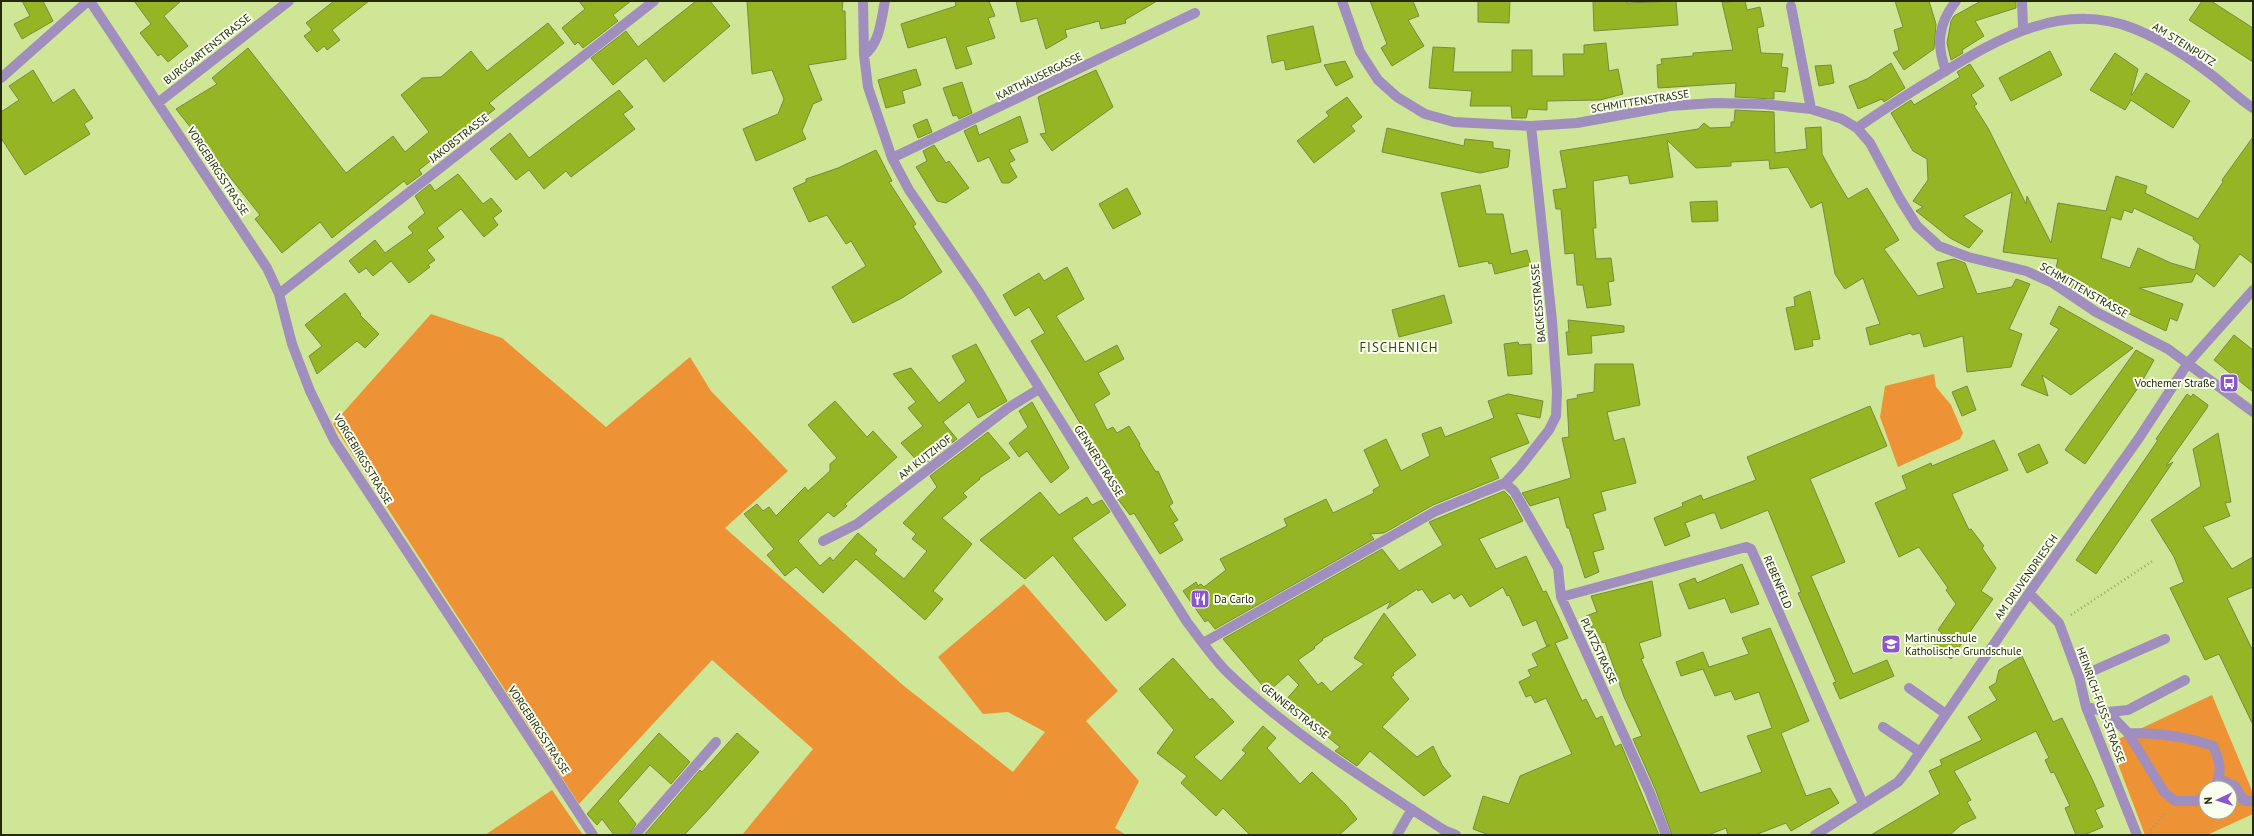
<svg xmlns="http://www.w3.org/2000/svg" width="2254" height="836" viewBox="0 0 2254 836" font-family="'PT Sans',sans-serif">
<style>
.green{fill:#ed9235;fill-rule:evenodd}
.building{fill:#96b524;stroke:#778b3d;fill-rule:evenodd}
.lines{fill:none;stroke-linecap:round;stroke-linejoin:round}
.path{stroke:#92a465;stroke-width:2.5;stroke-dasharray:1 3;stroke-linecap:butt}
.minor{stroke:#a08ebf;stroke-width:10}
.labels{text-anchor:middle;stroke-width:4;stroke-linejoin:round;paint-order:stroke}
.street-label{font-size:11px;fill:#222a09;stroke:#f9feef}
.poi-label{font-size:11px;fill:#222a09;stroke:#f9feef;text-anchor:start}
.quarter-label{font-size:13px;letter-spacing:1px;fill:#364403;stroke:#f9feef}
</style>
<rect width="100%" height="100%" fill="#cfe696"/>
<path class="green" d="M 431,314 L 502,338 L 606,427 L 690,357 L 711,391 L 788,471 L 725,528 L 904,686 L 1013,772 L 1045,732 L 1008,712 L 983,714 L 938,657 L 1024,584 L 1118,691 L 1086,721 L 1139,781 L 1115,828 L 1126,835 L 742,835 L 813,749 L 712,660 L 579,804 L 333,424 Z
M 1934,374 L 1936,387 L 1951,405 L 1963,433 L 1960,439 L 1898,467 L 1880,417 L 1885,386 Z
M 2212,695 L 2253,793 L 2253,814 L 2207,835 L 2145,835 L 2110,743 ZM 2206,788 L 2230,788 L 2230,812 L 2206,812 Z
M 552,790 L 583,835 L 485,835 Z"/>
<path class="building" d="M 22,1 L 43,1 L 53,21 L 22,39 L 14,24 L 30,16 Z
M 134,1 L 181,1 L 164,16 L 188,46 L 168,62 L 161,54 L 158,56 L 140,33 L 151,24 Z
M 334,1 L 369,1 L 332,30 L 340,40 L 327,50 L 324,46 L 317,52 L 304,36 L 312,30 L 306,23 Z
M 579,1 L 631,1 L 613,15 L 618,21 L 583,48 L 578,42 L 575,45 L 562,28 L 585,9 Z
M 696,1 L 710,1 L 730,26 L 664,82 L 646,58 L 613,85 L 591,58 L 626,31 L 638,47 Z
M 747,1 L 843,1 L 842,11 L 845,11 L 846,59 L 808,65 L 822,100 L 813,104 L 802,131 L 806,139 L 756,161 L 743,129 L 778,114 L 784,99 L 772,70 L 752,74 Z
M 955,1 L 989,1 L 995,16 L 988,18 L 995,38 L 966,47 L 972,64 L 956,69 L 946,37 L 908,48 L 901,24 L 956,6 Z
M 1016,1 L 1157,1 L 1125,20 L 1126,23 L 1101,29 L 1099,21 L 1065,30 L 1067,37 L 1046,49 L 1037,18 L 1021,22 Z
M 1370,1 L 1413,1 L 1419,16 L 1408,20 L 1424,46 L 1392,66 L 1381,48 L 1387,44 Z
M 1478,1 L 1510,1 L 1509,23 L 1478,22 Z
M 1593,1 L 1627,1 L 1627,3 L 1676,1 L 1678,25 L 1594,31 Z
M 1745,1 L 1747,10 L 1760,7 L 1764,26 L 1757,28 L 1761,53 L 1783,54 L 1781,67 L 1788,68 L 1785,92 L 1774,91 L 1774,99 L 1735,97 L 1736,83 L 1658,88 L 1657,65 L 1662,64 L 1661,59 L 1693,56 L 1693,53 L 1733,50 L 1722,2 Z
M 1895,1 L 1929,1 L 1936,24 L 1934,49 L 1904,70 L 1893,53 L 1899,50 L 1894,30 L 1903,27 Z
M 1981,1 L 2016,1 L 2016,8 L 1975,21 L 1984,36 L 1962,50 L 1963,53 L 1951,60 L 1947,43 L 1951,21 L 1954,16 Z
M 2202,1 L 2211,1 L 2253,28 L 2253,62 L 2189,20 Z
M 548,23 L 564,43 L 489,103 L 495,109 L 419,170 L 422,174 L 407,185 L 404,181 L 332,238 L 320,222 L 282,253 L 255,219 L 260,215 L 176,109 L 217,84 L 212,78 L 248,48 L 346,173 L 393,136 L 405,152 L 429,132 L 401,95 L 422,78 L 441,77 L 471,51 L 487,71 Z
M 1313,26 L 1321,62 L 1286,70 L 1284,60 L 1272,63 L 1267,36 Z
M 1606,43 L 1609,71 L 1618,69 L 1623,94 L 1600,100 L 1547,101 L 1547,110 L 1528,109 L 1526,118 L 1512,118 L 1511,106 L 1470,106 L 1472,91 L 1429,88 L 1433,47 L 1455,48 L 1453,72 L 1512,72 L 1512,50 L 1532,50 L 1532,76 L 1564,76 L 1563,54 L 1584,54 L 1584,45 Z
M 2050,51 L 2062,75 L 2011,101 L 1999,78 Z
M 2115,53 L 2138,69 L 2131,95 L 2132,95 L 2146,73 L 2190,101 L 2173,128 L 2131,100 L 2125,110 L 2090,90 Z
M 1345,61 L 1353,77 L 1336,86 L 1324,65 Z
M 1891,63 L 1905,88 L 1884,102 L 1882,99 L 1858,109 L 1849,86 L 1867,79 Z
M 1970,64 L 1984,86 L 1971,95 L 1977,104 L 1974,106 L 1988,128 L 2026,204 L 2027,196 L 2051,243 L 2058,203 L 2106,211 L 2116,176 L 2147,186 L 2145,193 L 2198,219 L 2223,182 L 2222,180 L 2253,137 L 2253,264 L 2240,254 L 2214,287 L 2196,273 L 2192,282 L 2139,288 L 2183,304 L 2177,321 L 2170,318 L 2166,331 L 2069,286 L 2074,277 L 2055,273 L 2058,259 L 2003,252 L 2012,192 L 1963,216 L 1983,231 L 1969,248 L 1950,238 L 1916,211 L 1923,207 L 1913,201 L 1928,180 L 1927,159 L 1913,151 L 1891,113 L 1911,100 L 1914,105 L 1934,93 L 1960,77 L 1957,72 ZM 2134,208 L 2194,237 L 2193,239 L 2200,245 L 2195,270 L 2171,263 L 2138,248 L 2130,268 L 2101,258 L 2111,217 L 2121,220 L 2124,210 L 2132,213 Z
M 1831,65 L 1834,83 L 1819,86 L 1815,66 Z
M 916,69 L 921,85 L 902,91 L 905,103 L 886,108 L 878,80 Z
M 33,70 L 53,103 L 74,89 L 93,118 L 84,124 L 90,134 L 25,175 L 1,138 L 1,112 L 19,100 L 9,86 Z
M 1096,70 L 1113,107 L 1052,151 L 1040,134 L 1046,133 L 1038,97 Z
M 962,82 L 972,113 L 959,119 L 957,115 L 953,116 L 943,88 Z
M 619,90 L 633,107 L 623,114 L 635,129 L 571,177 L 566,171 L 544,189 L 529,170 L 516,180 L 490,149 L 510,133 L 529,158 Z
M 1347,97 L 1362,117 L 1351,126 L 1355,131 L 1314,163 L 1297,141 L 1329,116 L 1326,112 Z
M 1735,110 L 1774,112 L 1775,153 L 1807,149 L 1805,128 L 1821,127 L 1822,154 L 1834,176 L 1848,199 L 1867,188 L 1899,240 L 1884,249 L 1918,296 L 1944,288 L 1937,263 L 1954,259 L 1965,263 L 1977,294 L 2012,287 L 2016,279 L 2030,284 L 2009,329 L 2022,334 L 2011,367 L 1967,372 L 1963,336 L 1924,347 L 1920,333 L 1912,335 L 1911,333 L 1870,345 L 1866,328 L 1880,324 L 1863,278 L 1845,289 L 1835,274 L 1822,202 L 1811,208 L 1788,167 L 1770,169 L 1769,160 L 1731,162 L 1731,166 L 1696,168 L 1667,140 L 1673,177 L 1630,184 L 1628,175 L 1593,181 L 1596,228 L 1593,228 L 1596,259 L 1611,258 L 1614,281 L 1608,282 L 1611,305 L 1587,308 L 1583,285 L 1577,285 L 1574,253 L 1565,254 L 1561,209 L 1556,209 L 1553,190 L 1567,188 L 1560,151 L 1698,129 L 1704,123 L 1710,128 L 1731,127 L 1731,122 L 1734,122 Z
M 1020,116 L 1028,142 L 1009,150 L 1015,160 L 1009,163 L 1017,177 L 1009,183 L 1002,183 L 989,157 L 978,162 L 964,131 L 976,125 L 979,135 Z
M 927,119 L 932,132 L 918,138 L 913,125 Z
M 1387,128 L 1464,146 L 1465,139 L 1493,142 L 1493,148 L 1510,150 L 1508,167 L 1480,173 L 1382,152 Z
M 934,145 L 946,163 L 949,161 L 969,188 L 946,203 L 937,201 L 916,167 L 927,161 L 923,151 Z
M 876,150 L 892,181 L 889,182 L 916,224 L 913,226 L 942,272 L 902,298 L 853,323 L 832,287 L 866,266 L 851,241 L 846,244 L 827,215 L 809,222 L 793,188 L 806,182 L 806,179 L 838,168 Z
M 458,174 L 483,204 L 491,198 L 502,211 L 493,218 L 498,225 L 484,237 L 461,209 L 437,228 L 444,237 L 427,250 L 435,260 L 428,265 L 430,267 L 409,283 L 391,261 L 373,276 L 366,268 L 359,273 L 349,261 L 375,240 L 385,253 L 413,233 L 408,227 L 425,213 L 415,196 L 430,184 L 435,191 Z
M 1480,185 L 1486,214 L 1503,214 L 1511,254 L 1527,250 L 1531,265 L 1495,274 L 1492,263 L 1489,264 L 1488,261 L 1459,267 L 1441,193 Z
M 1127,188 L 1141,214 L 1113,229 L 1099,204 Z
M 1717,201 L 1718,221 L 1692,222 L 1690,202 Z
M 1067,267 L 1084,299 L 1056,316 L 1085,362 L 1117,345 L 1124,359 L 1098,373 L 1110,394 L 1094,404 L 1107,430 L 1113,427 L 1117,433 L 1129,426 L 1140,444 L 1139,445 L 1156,472 L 1158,471 L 1173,503 L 1169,506 L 1178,520 L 1173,523 L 1183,540 L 1160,554 L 1134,513 L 1130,515 L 1114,494 L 1120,490 L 1031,341 L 1045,333 L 1029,307 L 1015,316 L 1003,295 L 1039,273 L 1044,281 Z
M 1810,291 L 1820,339 L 1812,340 L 1813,346 L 1795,350 L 1786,308 L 1795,306 L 1794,297 Z
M 345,293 L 361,314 L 360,315 L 379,334 L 365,348 L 357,341 L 317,374 L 309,356 L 322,346 L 305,325 Z
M 1444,295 L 1452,323 L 1399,337 L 1392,310 Z
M 2059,306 L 2133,348 L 2071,395 L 2042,375 L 2048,396 L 2021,385 L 2059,329 L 2050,324 Z
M 1568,320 L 1624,326 L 1624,332 L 1591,336 L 1592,353 L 1568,355 L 1566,332 L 1569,332 Z
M 2234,335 L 2253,350 L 2253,392 L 2214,360 Z
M 1518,342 L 1519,345 L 1531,344 L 1532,374 L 1508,376 L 1504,344 Z
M 976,344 L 1007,401 L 978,418 L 969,402 L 943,422 L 957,439 L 922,466 L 901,443 L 923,426 L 908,408 L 916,402 L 893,374 L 911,368 L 939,403 L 966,381 L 952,356 Z
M 2136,350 L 2154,360 L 2140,385 L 2085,464 L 2065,450 Z
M 1595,364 L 1633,364 L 1640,405 L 1607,412 L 1614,441 L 1624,438 L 1636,483 L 1601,492 L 1606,510 L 1593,514 L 1604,549 L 1593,552 L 1599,572 L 1585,578 L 1569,528 L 1567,528 L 1559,497 L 1530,506 L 1522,493 L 1571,478 L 1562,438 L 1569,437 L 1567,400 L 1578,398 L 1577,395 L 1594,392 Z
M 1967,386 L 1976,410 L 1962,416 L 1952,392 Z
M 1508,394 L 1543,401 L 1540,418 L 1516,413 L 1529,443 L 1490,458 L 1499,478 L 1433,505 L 1384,533 L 1370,534 L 1374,539 L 1215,629 L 1208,620 L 1205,622 L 1183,591 L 1196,582 L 1198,586 L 1201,584 L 1204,587 L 1226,570 L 1220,559 L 1287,526 L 1284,519 L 1326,499 L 1333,513 L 1374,493 L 1373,490 L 1380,486 L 1364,450 L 1386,439 L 1401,471 L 1430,456 L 1422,434 L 1441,427 L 1445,437 L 1494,418 L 1488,401 Z
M 2187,394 L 2191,397 L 2193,394 L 2208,405 L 2207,408 L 2166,466 L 2173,462 L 2096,574 L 2076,560 L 2158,440 L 2156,439 Z
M 835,401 L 867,437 L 873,431 L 897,457 L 845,504 L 847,506 L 834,517 L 828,512 L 798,541 L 820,566 L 830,557 L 833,561 L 858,533 L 877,550 L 874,554 L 904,579 L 927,551 L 912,539 L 916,534 L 903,523 L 937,487 L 930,476 L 988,432 L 1010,458 L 979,478 L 980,479 L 963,493 L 967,497 L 942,518 L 972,544 L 933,591 L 943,599 L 925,620 L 856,559 L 823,593 L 796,567 L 785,576 L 767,555 L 774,549 L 744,514 L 757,504 L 763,511 L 769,507 L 776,516 L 805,487 L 808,491 L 830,471 L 830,464 L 837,458 L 808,425 Z
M 1032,402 L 1069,468 L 1051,483 L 1027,451 L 1019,457 L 1009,443 L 1028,427 L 1019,411 Z
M 1870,406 L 1887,446 L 1810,479 L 1845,562 L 1811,576 L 1853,674 L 1887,660 L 1894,676 L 1840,699 L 1833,683 L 1836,682 L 1798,593 L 1801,592 L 1768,510 L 1721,529 L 1715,513 L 1712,513 L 1685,523 L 1690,536 L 1665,546 L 1654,518 L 1683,506 L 1682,503 L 1701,495 L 1703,500 L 1756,480 L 1747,457 Z
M 2218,433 L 2231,502 L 2225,503 L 2230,516 L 2203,527 L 2232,569 L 2253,557 L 2253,587 L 2227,598 L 2253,651 L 2253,725 L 2219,654 L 2205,660 L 2170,588 L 2184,582 L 2174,557 L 2151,520 L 2201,486 L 2193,449 Z
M 1994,440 L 2008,470 L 1952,494 L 1969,530 L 1971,529 L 1984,546 L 1982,548 L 1996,568 L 1981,591 L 1993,599 L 1951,659 L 1933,646 L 1942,633 L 1938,630 L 1956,604 L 1946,590 L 1948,588 L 1919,547 L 1899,557 L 1875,503 L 1907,489 L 1902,476 L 1931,463 L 1932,466 Z
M 2039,444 L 2048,463 L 2027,473 L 2018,454 Z
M 1504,491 L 1510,497 L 1523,521 L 1479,539 L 1496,569 L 1526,556 L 1543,592 L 1546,591 L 1568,638 L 1555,643 L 1582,701 L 1586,699 L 1596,719 L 1602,716 L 1615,747 L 1621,744 L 1659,835 L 1489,835 L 1473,829 L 1483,796 L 1509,804 L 1520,776 L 1572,754 L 1546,698 L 1535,703 L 1531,695 L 1526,697 L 1519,682 L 1531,676 L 1528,670 L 1538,666 L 1532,654 L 1550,645 L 1547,647 L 1536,620 L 1523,626 L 1509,595 L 1507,596 L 1503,587 L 1470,607 L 1462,594 L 1454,599 L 1450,593 L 1432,603 L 1422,589 L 1418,591 L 1417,589 L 1387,609 L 1391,601 L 1322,639 L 1323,640 L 1314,647 L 1315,648 L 1298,660 L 1318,685 L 1322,682 L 1331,692 L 1364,664 L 1354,658 L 1384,613 L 1416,655 L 1393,673 L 1394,675 L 1391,677 L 1409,699 L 1382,727 L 1417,757 L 1433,746 L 1442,765 L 1451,776 L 1424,796 L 1370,751 L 1357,766 L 1335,751 L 1340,747 L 1301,715 L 1298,718 L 1285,701 L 1299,685 L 1288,674 L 1268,692 L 1223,639 L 1382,549 L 1399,571 L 1443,545 L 1429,522 Z
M 1040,492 L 1059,515 L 1087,497 L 1092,505 L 1102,500 L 1110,512 L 1072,538 L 1126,605 L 1106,621 L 1053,555 L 1025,579 L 980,540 Z
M 1742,564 L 1759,604 L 1731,613 L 1725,598 L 1689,609 L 1679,584 L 1695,578 L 1697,583 Z
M 1652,581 L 1661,636 L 1639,643 L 1644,658 L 1641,659 L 1700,793 L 1762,772 L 1747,736 L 1772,728 L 1759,692 L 1735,700 L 1731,691 L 1715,696 L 1703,669 L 1681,676 L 1676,662 L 1703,652 L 1709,667 L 1749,654 L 1742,638 L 1770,628 L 1809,721 L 1781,733 L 1798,776 L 1806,796 L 1830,788 L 1839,803 L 1791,831 L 1786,823 L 1755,835 L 1728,835 L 1726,828 L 1708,835 L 1672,835 L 1656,791 L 1633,739 L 1642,736 L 1624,697 L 1605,642 L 1599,643 L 1586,616 L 1597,612 L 1591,596 Z
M 2022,656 L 2053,722 L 2062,718 L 2093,781 L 2104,806 L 2095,810 L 2103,827 L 2084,835 L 2076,835 L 2065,808 L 2070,806 L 2054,772 L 2051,773 L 2045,760 L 2049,758 L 2036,731 L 1954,771 L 1971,800 L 1967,802 L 1976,818 L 1961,825 L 1950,835 L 1871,835 L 1940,794 L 1929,771 L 1942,765 L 1940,760 L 1982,740 L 1968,717 L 1997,700 L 1989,687 L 1996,683 L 1999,670 Z
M 1173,658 L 1210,700 L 1212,698 L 1234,722 L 1194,757 L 1221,781 L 1246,753 L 1242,750 L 1263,726 L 1276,738 L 1267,748 L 1300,784 L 1312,772 L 1346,805 L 1357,819 L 1339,835 L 1250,835 L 1223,808 L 1216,816 L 1181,783 L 1187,776 L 1157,753 L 1174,730 L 1139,689 Z
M 659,733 L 690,762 L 671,784 L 650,765 L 618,801 L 636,824 L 629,835 L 614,835 L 602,819 L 597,825 L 587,814 Z
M 737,733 L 759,752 L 704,814 L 684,835 L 644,835 L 700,770 L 702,772 Z"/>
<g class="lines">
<path class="path" d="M 2071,615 L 2154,560
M 2151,830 L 2166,812"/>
<path class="minor" d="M 90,1 L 267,268 L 279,294 L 292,344 L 310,391 L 334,440 L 593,835
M 863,1 L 864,55 L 868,87 L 892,158 L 909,190 L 977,289 L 1187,622 C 1200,639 1212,657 1227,672 C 1291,734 1369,782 1444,830 L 1456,835
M 1342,1 L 1360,52 L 1378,80 L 1397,97 L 1425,114 L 1454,122 L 1531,126 L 1577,123 L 1670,106 L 1714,103 L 1763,104 L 1811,109 L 1842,119 L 1857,128 L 1870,143 L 1900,199 L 1917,226 L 1939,246 L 1968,257 L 2026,271 L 2053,283 L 2096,312 L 2168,349 L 2253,412
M 2022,1 L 2023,28
M 1791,6 L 1811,109
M 864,55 C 880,43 881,20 885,1
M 1946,71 C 1936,44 1938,24 1956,1
M 1,78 L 88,1
M 159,102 L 289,1
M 1857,128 C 1884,109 1911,92 1939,75 C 1998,38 2064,0 2135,29 C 2162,40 2190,58 2213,76 C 2226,86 2239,99 2253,108
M 892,158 L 1195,13
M 279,294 L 654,1
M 1505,483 L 1514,491 L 1558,568 L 1561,597 L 1650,793 L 1666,835
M 823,541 L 857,524 L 1008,408 L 1039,389
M 2029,593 L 2059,623 L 2079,677 L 2086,707 L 2137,835
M 1561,597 L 1746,547 L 1751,549 L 1863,804
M 1203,643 L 1436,511 L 1505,483 L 1520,467 L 1549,430 L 1556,416 L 1557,392 L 1552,320 L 1531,126
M 2079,677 L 2165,639
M 1909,688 L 1946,714
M 2086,707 L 2108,712 L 2128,710 L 2185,680
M 2108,712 L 2128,733 L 2164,792 L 2175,801 L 2197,801 L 2206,795
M 1883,727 L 1920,752
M 2128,733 C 2157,733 2186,736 2213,746 C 2220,761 2223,773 2214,788
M 2219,779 L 2235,786 L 2244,801 L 2253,801
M 635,835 L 716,742
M 1397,835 L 1412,809
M 1815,835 L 1898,782 L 1907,771 L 2029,593 L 2139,438 L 2188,363 L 2253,290"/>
</g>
<defs>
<symbol id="bus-square" viewBox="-11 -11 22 22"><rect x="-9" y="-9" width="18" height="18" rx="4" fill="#8b55cd" stroke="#f9feef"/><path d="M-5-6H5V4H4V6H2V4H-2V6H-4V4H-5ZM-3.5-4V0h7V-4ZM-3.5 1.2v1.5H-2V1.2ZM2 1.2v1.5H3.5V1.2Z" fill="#fff"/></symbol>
<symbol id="restaurant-square" viewBox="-11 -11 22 22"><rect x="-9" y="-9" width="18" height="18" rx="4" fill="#8b55cd" stroke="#f9feef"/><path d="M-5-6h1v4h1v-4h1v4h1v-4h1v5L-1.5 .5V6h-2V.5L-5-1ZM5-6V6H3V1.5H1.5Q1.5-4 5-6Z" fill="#fff"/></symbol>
<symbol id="school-square" viewBox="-11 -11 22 22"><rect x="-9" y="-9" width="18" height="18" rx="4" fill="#8b55cd" stroke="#f9feef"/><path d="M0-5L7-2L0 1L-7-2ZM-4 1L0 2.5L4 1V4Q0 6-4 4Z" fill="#fff"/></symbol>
</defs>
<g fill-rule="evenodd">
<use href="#bus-square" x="2218" y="372" width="22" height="22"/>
<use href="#restaurant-square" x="1189" y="588" width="22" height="22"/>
<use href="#school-square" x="1880" y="633" width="22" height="22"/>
</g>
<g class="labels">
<g class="street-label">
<text transform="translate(2184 44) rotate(32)" y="4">AM STEINPÜTZ</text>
<text transform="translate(207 49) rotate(-38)" y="4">BURGGARTENSTRASSE</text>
<text transform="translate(1039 76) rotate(-26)" y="4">KARTHÄUSERGASSE</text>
<text transform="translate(1640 101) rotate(-9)" y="4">SCHMITTENSTRASSE</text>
<text transform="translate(459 138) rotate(-38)" y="4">JAKOBSTRASSE</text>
<text transform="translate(218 171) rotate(57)" y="4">VORGEBIRGSSTRASSE</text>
<text transform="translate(2084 290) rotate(30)" y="4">SCHMITTENSTRASSE</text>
<text transform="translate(1538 303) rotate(-95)" y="4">BACKESSTRASSE</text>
<text transform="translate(925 457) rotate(-38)" y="4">AM KUTZHOF</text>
<text transform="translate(363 459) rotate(59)" y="4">VORGEBIRGSSTRASSE</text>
<text transform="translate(1099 461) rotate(58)" y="4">GENNERSTRASSE</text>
<text transform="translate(2026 577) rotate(-55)" y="4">AM DRUVENDRIESCH</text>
<text transform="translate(1778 582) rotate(67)" y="4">REBENFELD</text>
<text transform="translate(1599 651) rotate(65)" y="4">PLATZSTRASSE</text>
<text transform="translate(2101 705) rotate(70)" y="4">HEINRICH-FUSS-STRASSE</text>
<text transform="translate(1295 711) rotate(38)" y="4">GENNERSTRASSE</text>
<text transform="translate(539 730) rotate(57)" y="4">VORGEBIRGSSTRASSE</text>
</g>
<g class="poi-label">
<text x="2215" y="387" text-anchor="end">Vochemer Straße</text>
<text x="1214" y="603">Da Carlo</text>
<text x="1905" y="642">Martinusschule<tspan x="1905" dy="13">Katholische Grundschule</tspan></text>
</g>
<g class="quarter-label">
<text x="1399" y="352">FISCHENICH</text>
</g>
</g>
<rect width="2254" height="836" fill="none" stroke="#222a09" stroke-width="4"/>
<g transform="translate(2218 800) rotate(266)"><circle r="19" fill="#f9feef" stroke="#a3a993"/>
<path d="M0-3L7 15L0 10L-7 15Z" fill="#8b55cd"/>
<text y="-6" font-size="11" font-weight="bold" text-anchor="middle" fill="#222a09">N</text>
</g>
</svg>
